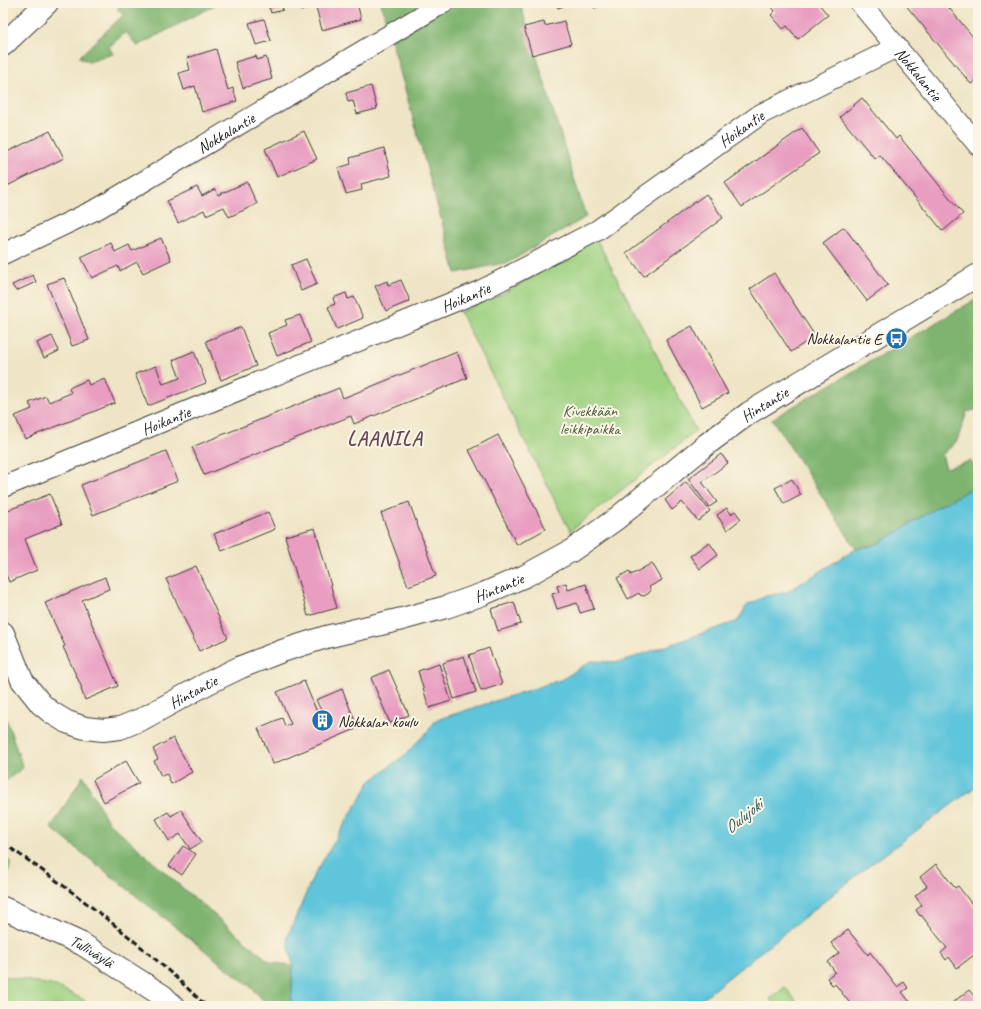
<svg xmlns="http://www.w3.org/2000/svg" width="981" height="1009" viewBox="0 0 981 1009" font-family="Caveat,sans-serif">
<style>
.green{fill:#9fd282;stroke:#5e774f}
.forest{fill:#7fb470;stroke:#4e6846}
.water{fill:#5ec5db;stroke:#3d707c}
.building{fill:#e89dc1}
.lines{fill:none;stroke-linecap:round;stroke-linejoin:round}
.minor-casing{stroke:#3c3a36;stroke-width:22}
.tertiary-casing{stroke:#3c3a36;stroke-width:24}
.secondary-casing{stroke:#3c3a36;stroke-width:24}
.trunk-casing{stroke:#3c3a36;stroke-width:24}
.minor{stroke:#fff;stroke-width:20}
.tertiary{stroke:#fff;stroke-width:22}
.secondary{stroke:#fff;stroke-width:22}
.trunk{stroke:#fff;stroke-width:22}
.rail{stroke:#1c1c1c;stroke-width:3;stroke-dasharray:6 3;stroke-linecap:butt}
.labels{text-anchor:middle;stroke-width:4;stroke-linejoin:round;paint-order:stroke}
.street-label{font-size:16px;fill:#1c1c1c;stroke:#fcf5e5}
.poi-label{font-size:16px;fill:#1c1c1c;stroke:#fcf5e5;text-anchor:end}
.park-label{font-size:16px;fill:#4a5c40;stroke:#fcf5e5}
.water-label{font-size:17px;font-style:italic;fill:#33575f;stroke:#fcf5e5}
.district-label{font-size:20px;font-weight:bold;letter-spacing:1px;fill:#634956;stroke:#fcf5e5}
</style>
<rect width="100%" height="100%" fill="#fcf5e5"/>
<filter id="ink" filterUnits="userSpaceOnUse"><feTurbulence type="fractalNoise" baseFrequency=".025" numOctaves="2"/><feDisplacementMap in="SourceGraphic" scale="8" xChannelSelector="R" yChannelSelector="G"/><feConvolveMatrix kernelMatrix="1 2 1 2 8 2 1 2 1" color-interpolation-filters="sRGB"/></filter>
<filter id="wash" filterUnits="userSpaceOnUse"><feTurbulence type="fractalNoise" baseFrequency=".012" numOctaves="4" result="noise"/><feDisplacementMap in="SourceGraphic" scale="16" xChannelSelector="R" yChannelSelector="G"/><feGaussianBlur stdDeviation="0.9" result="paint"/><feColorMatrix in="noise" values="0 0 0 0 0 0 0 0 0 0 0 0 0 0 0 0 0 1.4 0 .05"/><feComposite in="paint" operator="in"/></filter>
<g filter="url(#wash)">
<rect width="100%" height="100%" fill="#efe5c6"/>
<path class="green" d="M 597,240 L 696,431 L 570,531 L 460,312 L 504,293 Z
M 3,856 L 11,862 L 4,889 L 3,889 Z
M 3,976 L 56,986 L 96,1006 L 3,1006 Z
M 785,987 L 796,1001 L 789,1006 L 775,1006 L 770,999 Z"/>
<path class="forest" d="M 124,3 L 219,3 L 137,46 L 126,32 L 109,47 L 113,54 L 89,62 L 79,57 L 123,15 L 117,9 Z
M 381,3 L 520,3 L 586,217 L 509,262 L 456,273 Z
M 978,298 L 978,409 L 967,412 L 957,441 L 942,455 L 946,468 L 971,461 L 978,476 L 978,485 L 939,506 L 878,544 L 856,549 L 772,419 Z
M 3,709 L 23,768 L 3,783 Z
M 83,776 L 108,822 L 186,891 L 270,962 L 293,966 L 291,1006 L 268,1006 L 252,988 L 51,828 Z"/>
<path class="water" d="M 978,485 L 978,785 L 866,868 L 693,1006 L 291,1006 L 293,966 L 287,938 L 313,877 L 370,782 L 406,754 L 428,731 L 436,720 L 563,679 L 591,661 L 620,662 L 738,621 L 747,605 L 766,596 L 787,592 L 856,549 L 878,544 L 939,506 Z"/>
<g id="blocks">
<path class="building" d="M 268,3 L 281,3 L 283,10 L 271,13 Z
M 298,3 L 309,3 L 310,8 L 301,11 Z
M 315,3 L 357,3 L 361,19 L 322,30 Z
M 556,3 L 572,3 L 558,8 Z
M 593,3 L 611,3 L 594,8 Z
M 768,3 L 818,3 L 828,15 L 798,39 L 787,26 L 783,29 L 771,15 L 775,11 Z
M 904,3 L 945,3 L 978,43 L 978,78 L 971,84 Z
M 264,19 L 271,41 L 256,45 L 249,23 Z
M 564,21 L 571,44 L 532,55 L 524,27 L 544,22 L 545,26 Z
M 216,49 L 228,90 L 233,88 L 237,101 L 202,112 L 195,86 L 184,90 L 179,73 L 190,70 L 187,58 Z
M 256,56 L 257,60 L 266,57 L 272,79 L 243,88 L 235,62 Z
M 371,86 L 377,109 L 357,114 L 353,101 L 348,102 L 346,93 Z
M 862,98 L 896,139 L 899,136 L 963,214 L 943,231 L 880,155 L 875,159 L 840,117 Z
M 802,128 L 819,153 L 742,207 L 725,183 Z
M 50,131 L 64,158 L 3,188 L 3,154 Z
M 304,131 L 317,159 L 277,177 L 265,149 Z
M 384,148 L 391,176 L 361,184 L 362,190 L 346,194 L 338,168 L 351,164 L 350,158 Z
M 247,182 L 257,204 L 229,217 L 224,207 L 206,215 L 204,210 L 178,223 L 167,201 L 197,187 L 202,196 L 215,189 L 218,195 Z
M 706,194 L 723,218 L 644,276 L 626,253 Z
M 844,227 L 888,285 L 867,301 L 823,243 Z
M 161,238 L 171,260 L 143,273 L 137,262 L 120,271 L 118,266 L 92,278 L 81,257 L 111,243 L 115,252 L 129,245 L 132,251 Z
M 306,259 L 317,284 L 301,291 L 291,265 Z
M 774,273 L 815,336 L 791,352 L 750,289 Z
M 33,275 L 36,282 L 16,291 L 12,285 Z
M 64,278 L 89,340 L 72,346 L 47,284 Z
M 401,280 L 410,301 L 386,311 L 375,286 L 387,281 L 388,285 Z
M 346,293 L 348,299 L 354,297 L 363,318 L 337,329 L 328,307 L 335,304 L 333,298 Z
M 3,312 L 7,322 L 3,324 Z
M 300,315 L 311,342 L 277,356 L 268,333 L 287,325 L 285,320 Z
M 692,326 L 728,393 L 702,407 L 666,340 Z
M 241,327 L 256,366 L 221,380 L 206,341 Z
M 52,336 L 59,351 L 44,358 L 37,343 Z
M 194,351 L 206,383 L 148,406 L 135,374 L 156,366 L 163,384 L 180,378 L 173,360 Z
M 457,352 L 467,378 L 354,424 L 351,416 L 204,475 L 192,447 L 339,388 L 343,398 Z
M 105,379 L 115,403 L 25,439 L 15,416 L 32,409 L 29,403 L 46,396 L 49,402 L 71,393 L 69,388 L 87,380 L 89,385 Z
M 498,435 L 546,529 L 517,545 L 469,450 Z
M 166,451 L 178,481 L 93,515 L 81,485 Z
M 721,454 L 728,463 L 702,482 L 717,502 L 709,507 L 688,479 Z
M 792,479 L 801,495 L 784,504 L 775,488 Z
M 686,482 L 710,511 L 698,521 L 682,502 L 672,510 L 665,500 Z
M 50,494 L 62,524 L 25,539 L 37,570 L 9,582 L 3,567 L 3,512 Z
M 409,502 L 436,576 L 408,586 L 381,513 Z
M 727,508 L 731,514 L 735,511 L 741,519 L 727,530 L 717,515 Z
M 268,512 L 275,529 L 222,551 L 214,534 Z
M 315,528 L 337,608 L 308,616 L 285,536 Z
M 709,542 L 718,555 L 700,569 L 690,556 Z
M 652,563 L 662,580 L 649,587 L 651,590 L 649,593 L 644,596 L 640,595 L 639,593 L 628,599 L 617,578 L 629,571 L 631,575 Z
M 196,566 L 228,638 L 199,651 L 166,579 Z
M 105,577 L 109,589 L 82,600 L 118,686 L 85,700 L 81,689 L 82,688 L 63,647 L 65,646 L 45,603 Z
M 566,583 L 568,590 L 586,584 L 594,609 L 580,613 L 577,603 L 557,609 L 552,594 L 559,592 L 557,586 Z
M 514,602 L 521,624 L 498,631 L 491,609 Z
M 489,648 L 502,684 L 481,691 L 469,655 Z
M 464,656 L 476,692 L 454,699 L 443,663 Z
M 439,664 L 451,701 L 429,708 L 418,671 Z
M 389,670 L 409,715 L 390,723 L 371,678 Z
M 304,681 L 317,712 L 321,710 L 316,700 L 342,689 L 358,728 L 273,764 L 258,728 L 282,718 L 285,726 L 291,724 L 277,692 Z
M 173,738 L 192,772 L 171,784 L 167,774 L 161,776 L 154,761 L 158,759 L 153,749 Z
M 126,761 L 139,783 L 104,802 L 93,780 Z
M 181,810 L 202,842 L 190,849 L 180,834 L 169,841 L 156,819 L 168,812 L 171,816 Z
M 183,846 L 196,854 L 182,875 L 169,866 Z
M 936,864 L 955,888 L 958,886 L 978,912 L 978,952 L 957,968 L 949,957 L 946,960 L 941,953 L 947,948 L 921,915 L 920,916 L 916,910 L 922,905 L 915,896 L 927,886 L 920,877 Z
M 848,930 L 868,955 L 870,952 L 897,987 L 904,982 L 908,988 L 902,992 L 913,1006 L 852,1006 L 835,984 L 832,985 L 827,978 L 835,972 L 828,962 L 839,953 L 831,943 Z
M 969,990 L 978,1001 L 978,1006 L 948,1006 Z"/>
</g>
</g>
<g filter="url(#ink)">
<use href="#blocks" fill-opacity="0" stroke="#3c3a36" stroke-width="1"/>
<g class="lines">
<defs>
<g id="minor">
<path id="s1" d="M 860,3 L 978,145"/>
<path id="s2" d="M 3,254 L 99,208 L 443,3"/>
<path id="s3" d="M 3,487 L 480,291 L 598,230 L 761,114 L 897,47"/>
</g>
<g id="tertiary">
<path id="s4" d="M 3,633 L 22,680 L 41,704 L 52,713 L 67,722 L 85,728 L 103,730 L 120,728 L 142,719 L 208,683 L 241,667 L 282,651 L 326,637 L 402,619 L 446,607 L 483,594 L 525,576 L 571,551 L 616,519 L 707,444 L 749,413 L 978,275"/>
</g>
<g id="secondary">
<path id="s5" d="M 3,908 L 82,944 L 163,996 L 173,1006"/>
</g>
<path id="trunk" d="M 3,45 L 47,3"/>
</defs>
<use href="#minor" class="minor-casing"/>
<use href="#tertiary" class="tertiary-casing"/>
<use href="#secondary" class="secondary-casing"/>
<use href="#trunk" class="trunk-casing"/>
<use href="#minor" class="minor"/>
<use href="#tertiary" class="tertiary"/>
<use href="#secondary" class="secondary"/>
<use href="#trunk" class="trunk"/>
<path class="rail" d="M 3,843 C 75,892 144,945 206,1006"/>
</g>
</g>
<defs>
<symbol id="bus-disc" viewBox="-11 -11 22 22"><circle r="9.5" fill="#1f6fb2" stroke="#fcf5e5"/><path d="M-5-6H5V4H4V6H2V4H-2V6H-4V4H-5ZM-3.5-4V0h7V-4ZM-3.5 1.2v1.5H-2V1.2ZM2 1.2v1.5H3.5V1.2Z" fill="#fff"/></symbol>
<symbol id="building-disc" viewBox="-11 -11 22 22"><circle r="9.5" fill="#1f6fb2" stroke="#fcf5e5"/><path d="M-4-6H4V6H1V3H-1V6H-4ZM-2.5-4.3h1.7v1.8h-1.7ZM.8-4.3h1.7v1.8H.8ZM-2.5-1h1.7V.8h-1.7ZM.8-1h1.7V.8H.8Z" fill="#fff"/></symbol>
</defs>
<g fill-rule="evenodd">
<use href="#bus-disc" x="884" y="326" width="25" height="25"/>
<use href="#building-disc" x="310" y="708" width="25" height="25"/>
</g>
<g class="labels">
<g class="street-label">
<text dy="6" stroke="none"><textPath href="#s1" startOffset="92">Nokkalantie</textPath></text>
<text dy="6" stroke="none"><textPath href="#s3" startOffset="824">Hoikantie</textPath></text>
<text dy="6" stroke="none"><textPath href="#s2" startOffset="254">Nokkalantie</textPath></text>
<text dy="6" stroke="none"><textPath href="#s3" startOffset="500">Hoikantie</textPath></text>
<text dy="6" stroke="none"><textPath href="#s4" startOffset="897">Hintantie</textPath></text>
<text dy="6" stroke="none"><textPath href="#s3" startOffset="176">Hoikantie</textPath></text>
<text dy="6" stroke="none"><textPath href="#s4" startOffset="573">Hintantie</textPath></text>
<text dy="6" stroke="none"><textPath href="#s4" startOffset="249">Hintantie</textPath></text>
<text dy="6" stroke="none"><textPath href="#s5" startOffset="99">Tulliväylä</textPath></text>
</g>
<g class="poi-label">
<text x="882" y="344">Nokkalantie E</text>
<text x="338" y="727" text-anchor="start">Nokkalan koulu</text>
</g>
<g class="park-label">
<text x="590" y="416">Kivekkään<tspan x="590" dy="18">leikkipaikka</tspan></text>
</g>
<g class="water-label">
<text transform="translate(743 816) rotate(-39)" y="6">Oulujoki</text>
</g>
<g class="district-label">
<text x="385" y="445">LAANILA</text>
</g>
</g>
<rect width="981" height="1009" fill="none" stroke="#fcf5e5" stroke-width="16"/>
</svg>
